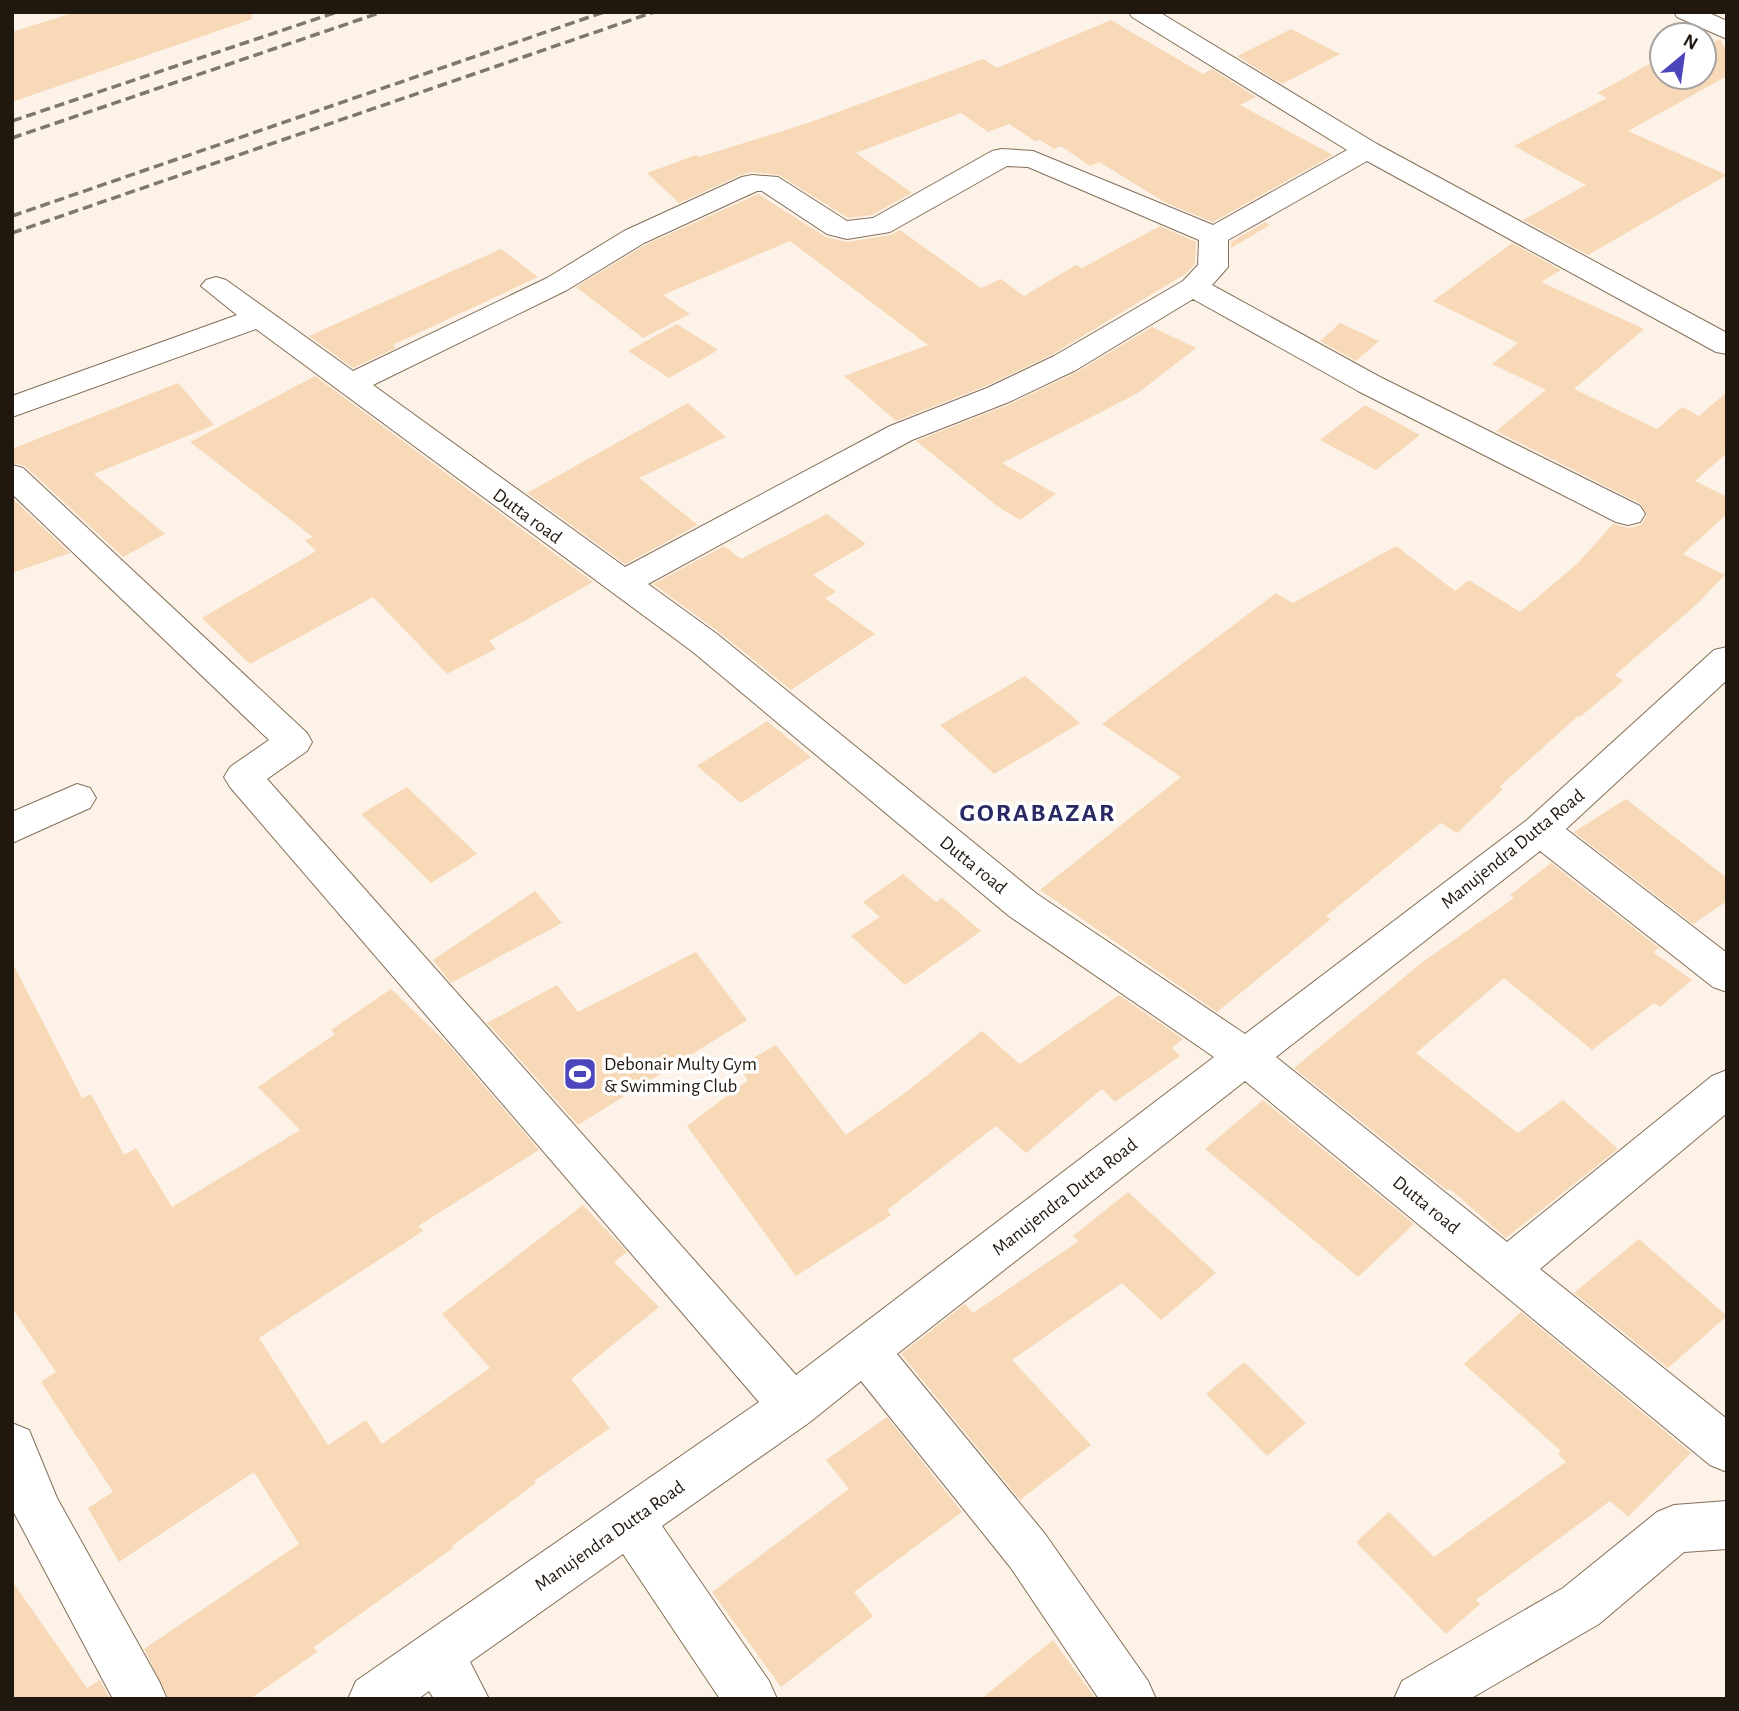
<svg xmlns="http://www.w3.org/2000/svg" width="1739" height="1711" viewBox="0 0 1739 1711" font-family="'Alegreya Sans',sans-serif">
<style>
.building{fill:#f8d9b7}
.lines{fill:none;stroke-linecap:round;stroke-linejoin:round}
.minor-casing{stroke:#856f58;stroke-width:2}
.minor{fill:#fff;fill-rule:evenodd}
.rail{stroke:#7f766c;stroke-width:3.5;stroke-dasharray:10 5;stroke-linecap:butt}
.labels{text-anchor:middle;stroke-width:7;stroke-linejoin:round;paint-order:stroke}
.street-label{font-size:19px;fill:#20170e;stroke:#fff}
.poi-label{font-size:19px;fill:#20170e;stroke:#fff;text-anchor:start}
.district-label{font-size:26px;font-weight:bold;letter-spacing:2px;fill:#292963;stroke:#fff}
</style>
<rect width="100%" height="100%" fill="#fcf2e7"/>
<path class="building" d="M 76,12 L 251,12 L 252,19 L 12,102 L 12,32 Z
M 1111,20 L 1203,74 L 1212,69 L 1256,97 L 1240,105 L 1333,155 L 1213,222 L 1166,203 L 1099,162 L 1090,166 L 1061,146 L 1054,149 L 1040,140 L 1035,141 L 1009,124 L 988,132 L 961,113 L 856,153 L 912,193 L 872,215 L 848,218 L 779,175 L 752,172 L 741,175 L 679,203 L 647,173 L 696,155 L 699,157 L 805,124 L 983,59 L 997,68 Z
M 1291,29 L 1340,54 L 1282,84 L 1237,56 Z
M 1720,39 L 1727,52 L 1727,76 L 1628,131 L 1727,175 L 1588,255 L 1523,220 L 1586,185 L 1514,146 L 1607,98 L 1597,93 L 1662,57 L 1662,77 L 1704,77 L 1704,43 L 1709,45 Z
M 758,194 L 826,237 L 847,242 L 890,235 L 900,230 L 981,288 L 1001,279 L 1024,296 L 1076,265 L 1082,268 L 1160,226 L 1196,242 L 1195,264 L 1187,273 L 1053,354 L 986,386 L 896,421 L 844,376 L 928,345 L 790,241 L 663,295 L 690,314 L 643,338 L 576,287 L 645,245 Z
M 1265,222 L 1270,225 L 1231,248 L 1231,242 Z
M 1512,243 L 1561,270 L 1541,282 L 1644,329 L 1574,389 L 1657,429 L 1682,407 L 1699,416 L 1727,392 L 1727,453 L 1695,481 L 1727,497 L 1727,514 L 1683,554 L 1725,575 L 1697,604 L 1615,675 L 1623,681 L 1580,717 L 1578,716 L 1499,787 L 1503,789 L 1457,833 L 1441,823 L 1326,916 L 1331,919 L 1217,1012 L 1040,890 L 1181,777 L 1102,724 L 1276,593 L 1293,603 L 1396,546 L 1455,591 L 1469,580 L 1520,612 L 1577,564 L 1613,524 L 1629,528 L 1641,525 L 1647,515 L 1641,504 L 1496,431 L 1546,390 L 1492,364 L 1518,343 L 1433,301 Z
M 501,249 L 538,277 L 393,345 L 396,348 L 353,368 L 309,336 Z
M 1340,323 L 1379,341 L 1356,361 L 1320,341 Z
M 677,324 L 718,350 L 669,378 L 628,351 Z
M 1152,327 L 1196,348 L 1138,393 L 1002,463 L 1056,494 L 1020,520 L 997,506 L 916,441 L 1010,404 L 1077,372 Z
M 315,376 L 593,582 L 489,641 L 496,649 L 447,674 L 373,597 L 250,664 L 202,618 L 316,551 L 305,540 L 313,537 L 190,442 Z
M 178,383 L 214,425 L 94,474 L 165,534 L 123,557 L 25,466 L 12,463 L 12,449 Z
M 688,403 L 726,437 L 639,478 L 698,525 L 625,564 L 527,493 Z
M 1365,405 L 1420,435 L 1376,470 L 1320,440 Z
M 12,498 L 70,553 L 12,573 Z
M 827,514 L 866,544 L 813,575 L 836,592 L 825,598 L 875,634 L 791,690 L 719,632 L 653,584 L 724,546 L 741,559 Z
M 1025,676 L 1080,723 L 994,774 L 940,725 Z
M 767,721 L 811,757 L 741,803 L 697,766 Z
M 407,787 L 477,854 L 431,883 L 361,814 Z
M 1626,799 L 1727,878 L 1727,901 L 1693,924 L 1574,832 Z
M 1551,863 L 1659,948 L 1653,952 L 1692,980 L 1660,1007 L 1654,1003 L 1592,1050 L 1504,978 L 1416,1053 L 1518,1133 L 1563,1100 L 1618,1149 L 1506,1238 L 1450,1189 L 1448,1191 L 1294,1068 L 1424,961 L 1514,898 L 1510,895 Z
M 903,874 L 936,902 L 942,898 L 981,931 L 905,985 L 851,936 L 880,917 L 863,902 Z
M 535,891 L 562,923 L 451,983 L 433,960 Z
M 696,952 L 747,1020 L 578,1125 L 487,1023 L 557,985 L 578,1012 Z
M 12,962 L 82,1098 L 91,1094 L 124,1155 L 136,1148 L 172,1207 L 300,1130 L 258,1087 L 335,1034 L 331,1030 L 391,989 L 448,1044 L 539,1150 L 418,1226 L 423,1231 L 259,1338 L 328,1445 L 366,1420 L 382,1444 L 490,1368 L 442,1314 L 583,1205 L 627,1252 L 614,1262 L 659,1307 L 571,1379 L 610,1428 L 534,1481 L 536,1483 L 452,1546 L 453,1548 L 314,1647 L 317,1652 L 250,1699 L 169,1699 L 144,1649 L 299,1544 L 254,1472 L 119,1562 L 88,1508 L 113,1492 L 41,1382 L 56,1372 L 12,1308 Z
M 1119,995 L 1183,1039 L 1172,1048 L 1180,1056 L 1115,1102 L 1102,1089 L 1026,1153 L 996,1126 L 887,1210 L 891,1215 L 796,1276 L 687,1126 L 748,1080 L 738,1066 L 776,1045 L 846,1135 L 909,1090 L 982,1031 L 1020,1064 Z
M 1263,1100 L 1414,1224 L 1358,1277 L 1205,1149 Z
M 1128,1192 L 1216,1273 L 1161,1320 L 1122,1283 L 1012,1360 L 1091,1445 L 1020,1500 L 901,1354 L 965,1304 L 973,1313 L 1079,1241 L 1073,1236 Z
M 1639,1239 L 1727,1316 L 1668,1368 L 1574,1293 Z
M 1521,1312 L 1691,1453 L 1628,1517 L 1610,1501 L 1476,1600 L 1480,1604 L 1446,1634 L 1356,1542 L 1389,1512 L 1434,1557 L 1566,1462 L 1558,1454 L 1561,1451 L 1464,1364 Z
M 1244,1362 L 1306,1423 L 1267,1456 L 1206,1394 Z
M 887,1417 L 962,1512 L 854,1592 L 873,1616 L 781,1687 L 712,1592 L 849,1489 L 826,1460 Z
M 12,1581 L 87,1688 L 100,1680 L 110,1699 L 12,1699 Z
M 1053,1640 L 1096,1699 L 981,1699 Z"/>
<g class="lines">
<defs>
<path id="minor" d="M 1129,12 L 1159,12 L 1377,144 L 1727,333 L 1727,354 L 1716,352 L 1367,161 L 1228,240 L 1228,267 L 1212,285 L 1380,377 L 1640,506 L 1645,514 L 1640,522 L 1628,525 L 1616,522 L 1358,391 L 1193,299 L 1076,370 L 1009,402 L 912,440 L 648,584 L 717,634 L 1037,894 L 1245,1034 L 1527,820 L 1714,650 L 1727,647 L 1727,680 L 1566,829 L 1727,953 L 1727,992 L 1713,987 L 1540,851 L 1276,1057 L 1507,1242 L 1712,1076 L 1727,1070 L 1727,1113 L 1540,1269 L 1727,1419 L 1727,1472 L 1710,1465 L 1245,1081 L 897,1354 L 1045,1534 L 1148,1681 L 1156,1699 L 1099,1699 L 1011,1568 L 861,1381 L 810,1422 L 662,1526 L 769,1681 L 777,1699 L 720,1699 L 623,1554 L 470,1662 L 489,1699 L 434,1699 L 429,1691 L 418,1699 L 348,1699 L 356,1681 L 759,1402 L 230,787 L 224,777 L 230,767 L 269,740 L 12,494 L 12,465 L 23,468 L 307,733 L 312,742 L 307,751 L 267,779 L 796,1375 L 1214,1057 L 1009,916 L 693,652 L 256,329 L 12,417 L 12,396 L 237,315 L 201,286 L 206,280 L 216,277 L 226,280 L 353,371 L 547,278 L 624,231 L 742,177 L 752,175 L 778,177 L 847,221 L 873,218 L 992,151 L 1002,149 L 1033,151 L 1213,225 L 1347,150 L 1132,17 ZM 1007,166 L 1028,167 L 1199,240 L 1198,265 L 1183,281 L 1054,356 L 987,388 L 890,426 L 625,567 L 373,385 L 567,290 L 644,243 L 757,191 L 762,191 L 827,234 L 847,239 L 890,232 Z
M 1674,12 L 1707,12 L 1727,21 L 1727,39 L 1677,17 Z
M 77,784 L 90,788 L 96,798 L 90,808 L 12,843 L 12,812 Z
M 12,1423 L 29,1430 L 57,1498 L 159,1681 L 167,1699 L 113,1699 L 12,1509 Z
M 1727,1501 L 1727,1549 L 1684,1552 L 1599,1624 L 1470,1699 L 1394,1699 L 1402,1681 L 1563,1588 L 1657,1512 L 1674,1505 Z"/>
</defs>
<use href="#minor" class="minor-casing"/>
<use href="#minor" class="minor"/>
<path class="rail" d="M 12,121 L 337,12
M 12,138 L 382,12
M 12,216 L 604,12
M 12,233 L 654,12"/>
</g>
<defs>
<symbol id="stadium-square" viewBox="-11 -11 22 22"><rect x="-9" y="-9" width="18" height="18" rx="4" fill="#4c45bc" stroke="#fff"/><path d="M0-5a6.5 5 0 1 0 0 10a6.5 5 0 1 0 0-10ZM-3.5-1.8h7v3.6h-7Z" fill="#fff"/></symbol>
</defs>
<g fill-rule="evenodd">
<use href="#stadium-square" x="561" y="1055" width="38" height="38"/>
</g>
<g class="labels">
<g class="street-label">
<text transform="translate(528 515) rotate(36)" y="7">Dutta road</text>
<text transform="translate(1512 848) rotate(-39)" y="7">Manujendra Dutta Road</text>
<text transform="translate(974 864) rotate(39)" y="7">Dutta road</text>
<text transform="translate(1064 1196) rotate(-38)" y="7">Manujendra Dutta Road</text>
<text transform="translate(1427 1204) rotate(39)" y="7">Dutta road</text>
<text transform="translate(609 1535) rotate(-35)" y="7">Manujendra Dutta Road</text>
</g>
<g class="poi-label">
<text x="604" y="1070">Debonair Multy Gym<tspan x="604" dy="22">&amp; Swimming Club</tspan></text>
</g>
<g class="district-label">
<text x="1038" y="821">GORABAZAR</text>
</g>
</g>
<rect width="1739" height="1711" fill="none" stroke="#20170e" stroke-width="28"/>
<g transform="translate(1683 56) rotate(29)"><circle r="33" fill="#ffffff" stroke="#a6a29f" stroke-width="2"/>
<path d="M0-5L12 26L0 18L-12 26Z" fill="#4c45bc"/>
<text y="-10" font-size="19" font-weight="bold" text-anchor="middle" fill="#20170e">N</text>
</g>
</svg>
